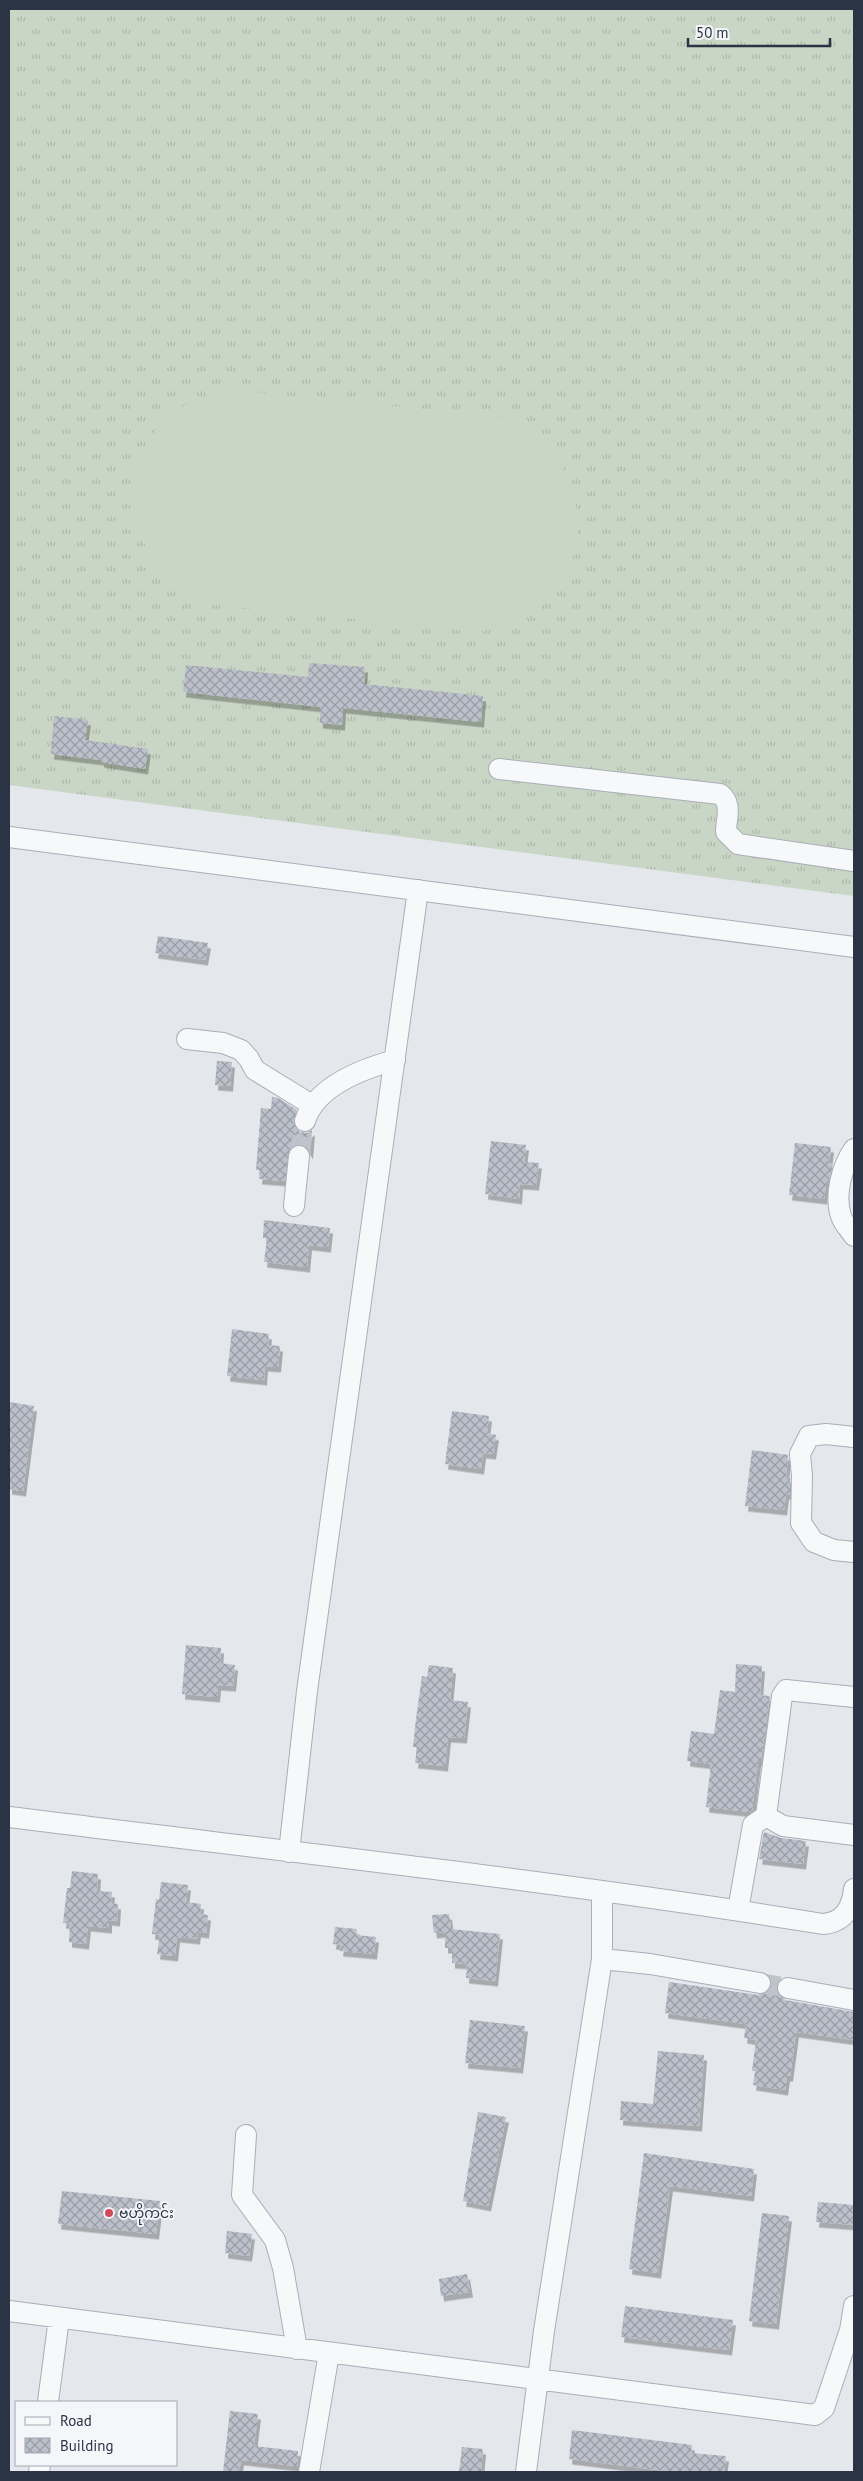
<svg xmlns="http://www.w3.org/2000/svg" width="863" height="2481" viewBox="0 0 863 2481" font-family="'PT Sans','Noto Sans Myanmar',sans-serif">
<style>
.grass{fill:url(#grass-tufts)}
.garden{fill:#c9d6c5}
.building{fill:url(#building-cross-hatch);filter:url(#shadow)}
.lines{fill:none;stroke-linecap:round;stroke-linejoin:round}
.minor-tunnel{stroke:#bfc3cb;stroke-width:20;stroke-dasharray:20 10;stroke-linecap:butt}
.minor-casing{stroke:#a9aeb7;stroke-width:22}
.minor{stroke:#f7f8fa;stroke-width:20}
.poi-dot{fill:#d1495b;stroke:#f4f6f9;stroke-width:2}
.labels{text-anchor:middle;stroke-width:4;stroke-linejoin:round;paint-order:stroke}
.poi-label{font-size:14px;fill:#2b3445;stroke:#f4f6f9;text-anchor:start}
</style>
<defs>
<pattern id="grass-tufts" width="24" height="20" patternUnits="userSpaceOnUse" patternTransform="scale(1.25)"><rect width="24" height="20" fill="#c9d6c5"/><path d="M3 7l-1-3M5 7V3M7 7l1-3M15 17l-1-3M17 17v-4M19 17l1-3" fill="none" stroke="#adb8ab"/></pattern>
<pattern id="building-cross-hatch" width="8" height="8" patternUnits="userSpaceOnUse" patternTransform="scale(1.25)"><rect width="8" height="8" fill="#bbc0ca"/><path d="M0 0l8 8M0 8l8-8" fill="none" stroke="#989da6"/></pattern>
<filter id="shadow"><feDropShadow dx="3" dy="5.5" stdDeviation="0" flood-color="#0004"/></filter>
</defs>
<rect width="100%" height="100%" fill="#e4e7ec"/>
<path class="grass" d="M 9,9 L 854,9 L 854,896 L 9,785 Z"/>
<path class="garden" d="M 231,390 L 496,416 C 516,419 530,431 545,444 C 560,458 569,476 574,496 C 592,567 544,620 476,632 L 209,604 C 100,557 110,407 231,390 Z"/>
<path class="building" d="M 309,663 L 365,667 L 364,684 L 483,696 L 481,722 L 343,708 L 342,725 L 320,723 L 320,707 L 183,692 L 186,665 L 308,677 Z
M 54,716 L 88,720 L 85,740 L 148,749 L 145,769 L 101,762 L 101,760 L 51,754 Z
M 158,936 L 208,943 L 205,960 L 155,953 Z
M 217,1061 L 232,1062 L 230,1086 L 215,1085 Z
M 272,1097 L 278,1098 L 297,1110 L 293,1123 L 300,1132 L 307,1133 L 312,1130 L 310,1154 L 306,1147 L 301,1144 L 295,1145 L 289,1150 L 285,1181 L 259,1179 L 260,1170 L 256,1170 L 261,1108 L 271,1109 Z
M 491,1141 L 526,1145 L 524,1162 L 539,1163 L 536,1185 L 520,1184 L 519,1199 L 485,1194 Z
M 795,1143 L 831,1147 L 829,1163 L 833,1164 L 828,1184 L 826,1184 L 824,1199 L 789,1195 Z
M 264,1220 L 330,1228 L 328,1247 L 309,1245 L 307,1267 L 264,1262 L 267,1238 L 263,1238 Z
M 232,1329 L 269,1334 L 268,1345 L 280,1346 L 278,1367 L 265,1366 L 264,1380 L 227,1376 Z
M 9,1402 L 34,1406 L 23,1491 L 9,1489 Z
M 452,1411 L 489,1416 L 487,1433 L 496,1435 L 493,1454 L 483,1453 L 481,1469 L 445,1464 Z
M 752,1450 L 788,1455 L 786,1477 L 790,1478 L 790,1495 L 786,1494 L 784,1510 L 745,1506 Z
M 186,1645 L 221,1648 L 220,1663 L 235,1665 L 233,1686 L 218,1685 L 217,1697 L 182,1694 Z
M 736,1664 L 762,1666 L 760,1695 L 770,1696 L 761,1761 L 758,1761 L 752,1811 L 750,1812 L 706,1807 L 711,1764 L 687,1761 L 691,1731 L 714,1734 L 720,1690 L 735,1692 Z
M 429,1665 L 453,1668 L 450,1700 L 468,1702 L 464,1738 L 448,1737 L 445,1766 L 415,1763 L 417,1747 L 413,1747 L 416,1719 L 422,1676 L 427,1677 Z
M 764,1832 L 781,1838 L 806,1841 L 803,1864 L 759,1859 Z
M 72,1871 L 98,1874 L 97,1891 L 112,1892 L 111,1903 L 118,1904 L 117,1921 L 109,1920 L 109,1928 L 88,1926 L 86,1944 L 69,1942 L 70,1924 L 63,1923 L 67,1888 L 70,1888 Z
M 161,1882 L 188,1885 L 186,1902 L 201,1904 L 200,1914 L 208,1915 L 206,1933 L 198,1932 L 197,1939 L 177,1937 L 175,1956 L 157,1954 L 160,1935 L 152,1934 L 156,1899 L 159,1900 Z
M 449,1914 L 451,1929 L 500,1934 L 495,1981 L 466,1978 L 467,1964 L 452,1963 L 452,1948 L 445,1948 L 445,1932 L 434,1933 L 432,1915 Z
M 335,1927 L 357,1929 L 356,1935 L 376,1937 L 374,1954 L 340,1951 L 341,1945 L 333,1944 Z
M 771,1981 L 778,1982 L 777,1992 L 785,2000 L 854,2012 L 854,2040 L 796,2032 L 790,2076 L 787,2076 L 785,2090 L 753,2085 L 755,2071 L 752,2071 L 756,2040 L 744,2038 L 746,2024 L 665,2013 L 669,1982 L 758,1995 L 769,1991 Z
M 470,2020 L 525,2026 L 520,2068 L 465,2063 Z
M 658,2051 L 704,2055 L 699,2126 L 620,2120 L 621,2101 L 653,2104 Z
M 478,2112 L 506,2117 L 488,2206 L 463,2201 Z
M 644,2153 L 754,2169 L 751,2196 L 670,2186 L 658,2273 L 629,2269 Z
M 62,2191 L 160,2201 L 156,2234 L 58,2224 Z
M 818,2202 L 854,2205 L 854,2225 L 816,2222 Z
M 762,2213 L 789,2216 L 776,2324 L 749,2321 Z
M 227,2231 L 252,2234 L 249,2256 L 225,2253 Z
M 467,2274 L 470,2292 L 441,2296 L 439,2279 Z
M 625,2306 L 733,2320 L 729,2350 L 621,2337 Z
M 230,2411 L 258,2414 L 254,2446 L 298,2451 L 297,2466 L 241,2460 L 239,2472 L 223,2472 Z
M 572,2430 L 692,2445 L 691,2453 L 726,2456 L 724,2472 L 674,2472 L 569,2459 Z
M 462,2447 L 483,2449 L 481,2472 L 459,2472 Z"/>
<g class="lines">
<path class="minor-tunnel" d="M 299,1156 L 305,1121
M 760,1983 L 788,1988"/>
<defs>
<path id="minor" d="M 499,769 L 720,794 C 733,804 726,818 726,832 L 738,844 L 854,861
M 9,837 L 854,947
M 187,1039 L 223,1043 L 241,1050 L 249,1059 L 255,1070 L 312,1105
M 305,1121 C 316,1086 362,1069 395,1060
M 854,1149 C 842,1166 834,1195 841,1216 C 843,1223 850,1230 854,1236
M 294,1206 L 299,1156
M 854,1437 L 826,1434 L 809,1436 L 800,1454 L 802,1476 L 801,1523 L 814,1542 L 834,1550 L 854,1552
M 766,1816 L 783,1826 L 854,1835
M 9,1817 C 280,1851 553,1880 823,1924 C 844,1922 852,1908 854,1889
M 289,1852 L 307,1691 L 418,890
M 738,1910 L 753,1825 L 766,1816 L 782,1696 L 786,1690 L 854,1697
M 602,1959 L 650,1964 L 760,1983
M 788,1988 L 854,2000
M 246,2135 L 242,2195 L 275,2240 L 283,2268 L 297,2349
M 9,2311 L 815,2415 L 824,2408 L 850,2330 L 854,2306
M 48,2402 L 59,2318
M 39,2472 L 40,2465
M 309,2472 L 329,2353
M 526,2472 L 544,2331 L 602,1959 L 602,1892"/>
</defs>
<use href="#minor" class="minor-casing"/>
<use href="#minor" class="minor"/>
</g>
<circle class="poi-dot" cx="109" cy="2213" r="5"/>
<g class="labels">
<g class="poi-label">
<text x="119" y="2218">ဗဟိုကင်း</text>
</g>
</g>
<rect width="863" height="2481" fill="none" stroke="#2b3445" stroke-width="20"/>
<rect x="15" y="2401" width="162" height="65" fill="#f4f6f9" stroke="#a4a8b1"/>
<rect x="25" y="2417" width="25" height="8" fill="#f7f8fa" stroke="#a4a8b1"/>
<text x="60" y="2426" font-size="15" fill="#2b3445">Road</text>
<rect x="25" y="2438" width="25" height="15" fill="url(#building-cross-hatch)" stroke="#a4a8b1"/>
<text x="60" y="2451" font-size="15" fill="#2b3445">Building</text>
<path d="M688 38v8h142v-8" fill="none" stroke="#2b3445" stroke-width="2.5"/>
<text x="696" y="38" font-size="15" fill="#2b3445" stroke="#f4f6f9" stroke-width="4" paint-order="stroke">50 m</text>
</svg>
